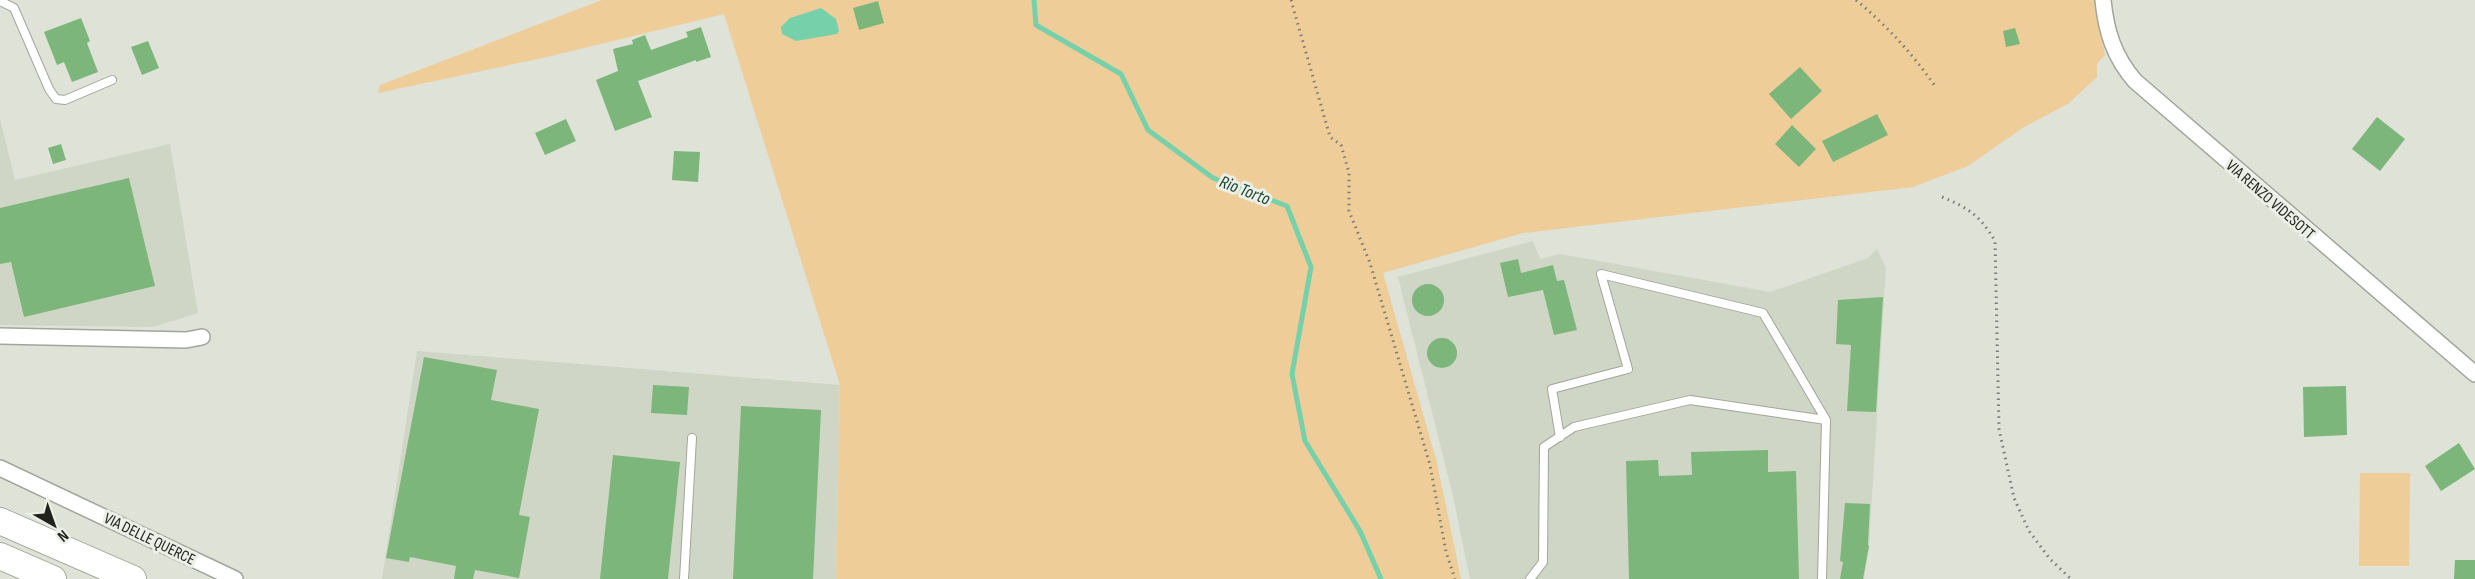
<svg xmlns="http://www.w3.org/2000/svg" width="2475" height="579" viewBox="0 0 2475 579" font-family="'Sofia Sans Condensed',sans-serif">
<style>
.built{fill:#d0d6c6}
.green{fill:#eecd99}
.water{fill:#76d1ab}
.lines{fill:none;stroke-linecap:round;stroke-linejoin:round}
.stream{stroke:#76d1ab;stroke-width:5}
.building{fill:#7cb67a}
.service-casing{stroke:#a2a59b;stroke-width:10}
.minor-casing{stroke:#a2a59b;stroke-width:18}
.trunk-casing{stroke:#a2a59b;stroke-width:28}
.path{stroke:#797c74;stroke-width:3;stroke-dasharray:1.5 4.5;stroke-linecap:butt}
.service{stroke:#fff;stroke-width:8}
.minor{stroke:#fff;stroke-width:15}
.trunk{stroke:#fff;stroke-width:26}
.labels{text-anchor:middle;stroke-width:6;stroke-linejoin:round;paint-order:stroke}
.street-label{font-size:16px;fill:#21221e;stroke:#ebefe5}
.water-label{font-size:18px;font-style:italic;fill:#1a4232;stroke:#ebefe5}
</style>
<rect width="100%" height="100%" fill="#dee2d7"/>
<path class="built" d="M 0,118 L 15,180 L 170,144 L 198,313 L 153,327 L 0,325 Z
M 1533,241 L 1540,259 L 1560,254 L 1770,292 L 1868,258 L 1877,249 L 1886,268 L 1869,546 L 1864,579 L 1470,579 L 1453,496 L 1398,277 Z
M 417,351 L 840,385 L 836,579 L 382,579 Z"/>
<path class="green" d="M 602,0 L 2096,0 L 2105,55 L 2097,64 L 2097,77 L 2068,104 L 2024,127 L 1968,166 L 1913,187 L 1523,233 L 1383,273 L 1437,463 L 1461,579 L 836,579 L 840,385 L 724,14 L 547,57 L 378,93 L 380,85 Z
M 2360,473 L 2410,473 L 2409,566 L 2359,566 Z"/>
<path class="water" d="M 821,8 L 836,19 L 839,31 L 837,34 L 796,41 L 782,34 L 781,27 L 790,18 Z"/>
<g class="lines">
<path class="stream" d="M 1034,0 L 1036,25 L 1121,74 L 1148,130 L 1213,178 L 1287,206 L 1311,267 L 1292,374 L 1305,441 L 1360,531 L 1381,579"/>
</g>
<path class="building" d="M 878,1 L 884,23 L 859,30 L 853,8 Z
M 81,18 L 90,41 L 87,43 L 98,72 L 72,82 L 64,62 L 57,65 L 44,32 Z
M 701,27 L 711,57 L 696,62 L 696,60 L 638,81 L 652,117 L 615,131 L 596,80 L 618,71 L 613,49 L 633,44 L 632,40 L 645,35 L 651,50 L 688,37 L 686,32 Z
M 2015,28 L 2020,44 L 2006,47 L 2003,31 Z
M 148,41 L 159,68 L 142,75 L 131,47 Z
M 1800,67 L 1822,91 L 1791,119 L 1769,94 Z
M 1877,114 L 1888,135 L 1833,162 L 1822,141 Z
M 2377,117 L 2405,139 L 2380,171 L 2352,149 Z
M 566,119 L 576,141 L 545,155 L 535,133 Z
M 1792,125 L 1816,149 L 1799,167 L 1775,144 Z
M 61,144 L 66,160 L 53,164 L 48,148 Z
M 674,151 L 700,152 L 698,182 L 672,180 Z
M 129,178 L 155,286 L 24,317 L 11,262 L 0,264 L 0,208 Z
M 1518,259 L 1521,273 L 1553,265 L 1557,281 L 1564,280 L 1577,330 L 1554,335 L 1543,290 L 1508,297 L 1500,263 Z
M1412 300a16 16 0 1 1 32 0a16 16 0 1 1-32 0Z
M 1883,297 L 1876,412 L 1847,411 L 1851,345 L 1836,344 L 1838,300 Z
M1427 353a15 15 0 1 1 30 0a15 15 0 1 1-30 0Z
M 424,357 L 497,370 L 491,400 L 539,409 L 519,515 L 530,517 L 519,578 L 475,570 L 473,579 L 454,579 L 456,566 L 410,557 L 409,562 L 386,558 Z
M 653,385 L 689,387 L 687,415 L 651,413 Z
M 2346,386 L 2347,435 L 2304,437 L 2303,387 Z
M 741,406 L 821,410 L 813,579 L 733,579 Z
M 2459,443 L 2475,469 L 2441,491 L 2425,466 Z
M 1768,450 L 1768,472 L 1796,471 L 1799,579 L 1629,579 L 1626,461 L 1658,460 L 1659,476 L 1692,475 L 1691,452 Z
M 613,455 L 680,462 L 668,579 L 600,579 Z
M 1845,503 L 1870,504 L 1868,545 L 1869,546 L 1863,579 L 1840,579 L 1843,562 L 1840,561 Z
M 2455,560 L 2475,560 L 2475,579 L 2454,579 Z"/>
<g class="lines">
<defs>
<path id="service" d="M 0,1 L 14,8 L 49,89 L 56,99 L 65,100 L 112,80
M 1560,437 L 1552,389 L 1628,369 L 1601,274 L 1763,313 L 1826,420
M 684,579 L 692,438
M 1530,579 L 1543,562 L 1544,447 L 1574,427 L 1690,400 L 1826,420 L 1822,579"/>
<path id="minor" d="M 2103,0 C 2106,31 2114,57 2135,81 L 2475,374
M 0,336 L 186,340 L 202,337
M 0,468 L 235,579"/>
<path id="trunk" d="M 0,521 L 133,579
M 0,556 L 53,579"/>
</defs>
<use href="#service" class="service-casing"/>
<use href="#minor" class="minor-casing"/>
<use href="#trunk" class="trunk-casing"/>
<path class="path" d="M 1291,0 L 1330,137 L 1341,145 L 1349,173 L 1349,211 L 1370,263 L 1430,465 L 1446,552 L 1455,579
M 1856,0 C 1889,28 1910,51 1935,86
M 1942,197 C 1969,208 1980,216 1995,241 L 1999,429 L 2014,498 L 2029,531 L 2050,559 L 2071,579"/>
<use href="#service" class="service"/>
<use href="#minor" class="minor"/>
<use href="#trunk" class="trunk"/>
</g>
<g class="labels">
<g class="street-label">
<text transform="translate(2271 199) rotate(41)" y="6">VIA RENZO VIDESOTT</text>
<text transform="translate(150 538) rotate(26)" y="6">VIA DELLE QUERCE</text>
</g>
<g class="water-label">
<text transform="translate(1245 190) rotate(21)" y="6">Rio Torto</text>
</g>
</g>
<g transform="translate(54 525) rotate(140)" stroke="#ebefe5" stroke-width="4.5" paint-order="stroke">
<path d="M0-4.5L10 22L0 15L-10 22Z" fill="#21221e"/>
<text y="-9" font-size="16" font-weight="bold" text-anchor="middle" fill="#21221e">N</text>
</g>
</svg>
